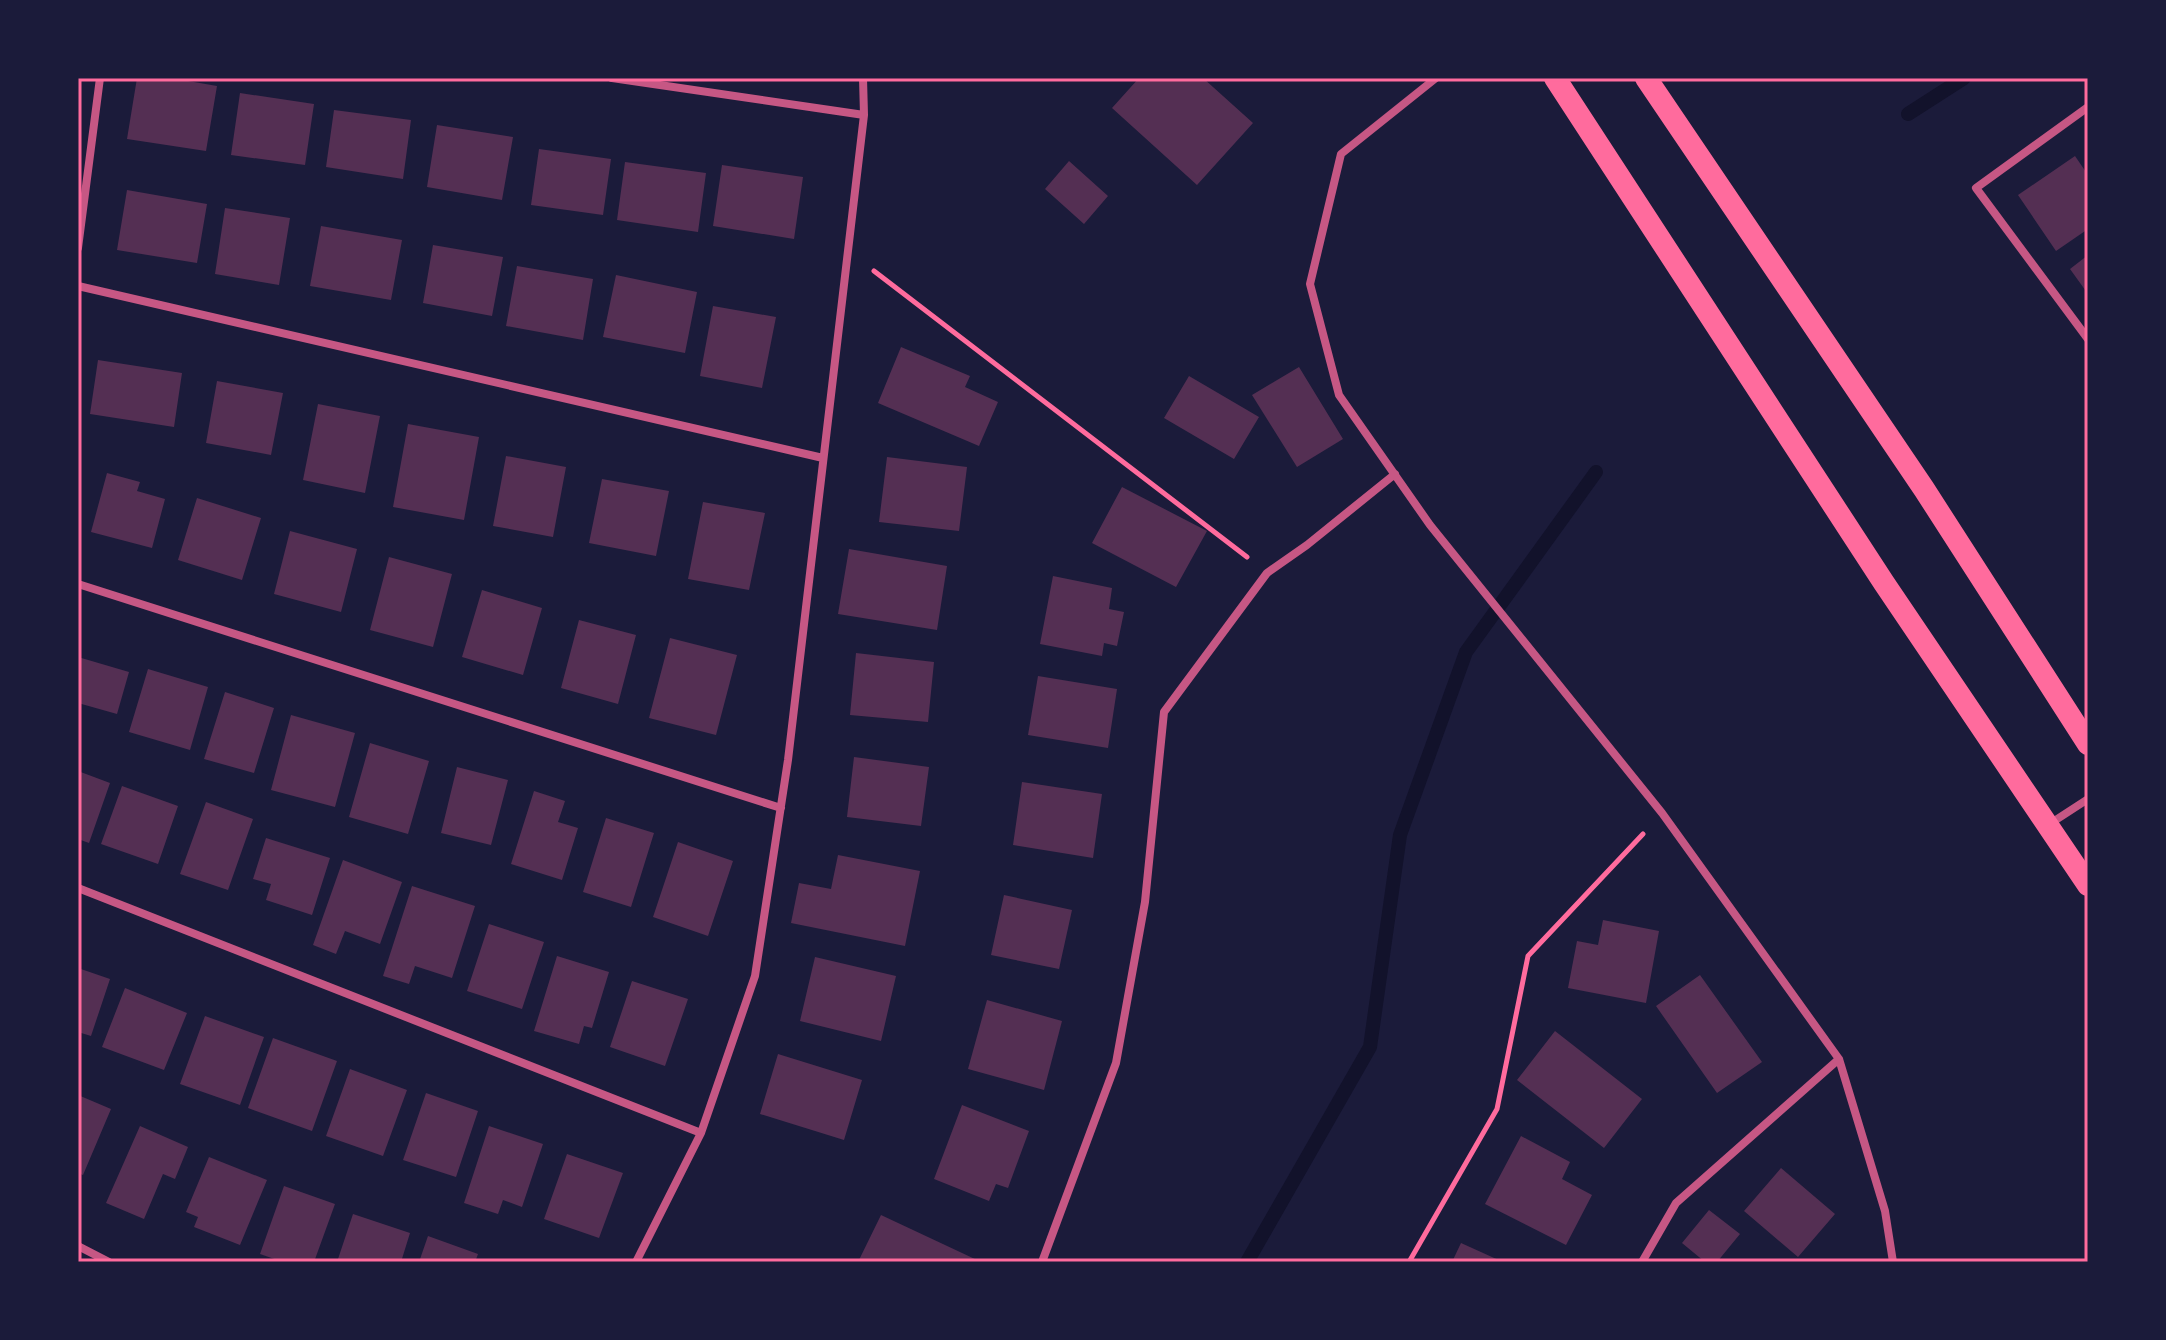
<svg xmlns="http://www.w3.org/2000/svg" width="2166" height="1340" viewBox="0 0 2166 1340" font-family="Montserrat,sans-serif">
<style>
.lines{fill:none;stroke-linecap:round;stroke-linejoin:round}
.stream{stroke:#12122b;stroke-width:14}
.building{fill:#542f53}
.path{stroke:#ff6b9d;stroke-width:5}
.minor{stroke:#c65784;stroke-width:8}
.trunk{stroke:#ff6b9d;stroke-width:22}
.neatline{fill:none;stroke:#ff6b9d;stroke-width:3}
</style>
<rect width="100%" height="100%" fill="#1b1b3a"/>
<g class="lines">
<path class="stream" d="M 1908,114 L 1964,78
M 1247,1262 L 1370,1047 L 1400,835 L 1466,652 L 1596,472"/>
</g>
<path class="building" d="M 137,78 L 171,78 L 217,86 L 206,151 L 127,139 Z
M 1139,78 L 1203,78 L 1253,123 L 1197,185 L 1112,108 Z
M 240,93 L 314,104 L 305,165 L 231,155 Z
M 334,110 L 411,120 L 403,179 L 326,167 Z
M 437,125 L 513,137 L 502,200 L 427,187 Z
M 539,149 L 611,159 L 603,215 L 531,205 Z
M 2075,156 L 2088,175 L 2088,229 L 2056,251 L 2018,195 Z
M 1069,161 L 1108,196 L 1084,224 L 1045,189 Z
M 625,162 L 706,173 L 698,232 L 617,220 Z
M 722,165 L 803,177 L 794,239 L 713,226 Z
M 127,190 L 207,204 L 197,263 L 117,250 Z
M 225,208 L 290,218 L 279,285 L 215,274 Z
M 321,226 L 402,240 L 391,300 L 310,286 Z
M 433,245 L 503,257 L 492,316 L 423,303 Z
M 2088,255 L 2088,294 L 2070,269 Z
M 517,266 L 593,279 L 583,340 L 506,326 Z
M 616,275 L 697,292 L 685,353 L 603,337 Z
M 713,306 L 776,317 L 762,388 L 700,376 Z
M 901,347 L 970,376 L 965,387 L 998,402 L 979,446 L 878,403 Z
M 98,360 L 182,373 L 174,427 L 90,414 Z
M 1299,367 L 1343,439 L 1297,467 L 1252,395 Z
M 1189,376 L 1259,417 L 1234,459 L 1164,418 Z
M 217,381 L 283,393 L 271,455 L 206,443 Z
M 318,404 L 380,416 L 365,493 L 303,480 Z
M 408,424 L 479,437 L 464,520 L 393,507 Z
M 506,456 L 566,467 L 553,537 L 493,526 Z
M 887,457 L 967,467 L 959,531 L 879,522 Z
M 107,473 L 140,482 L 137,491 L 165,499 L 152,548 L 91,532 Z
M 602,479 L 669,491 L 656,556 L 589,543 Z
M 1122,487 L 1207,531 L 1176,587 L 1092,543 Z
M 197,498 L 261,518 L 242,580 L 178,560 Z
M 703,502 L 765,513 L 749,590 L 688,579 Z
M 290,531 L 357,549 L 341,612 L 274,594 Z
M 849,549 L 947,566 L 937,630 L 838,614 Z
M 389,557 L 452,574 L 433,647 L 370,630 Z
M 1053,576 L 1112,588 L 1109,609 L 1124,612 L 1117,646 L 1104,643 L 1102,656 L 1040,644 Z
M 482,590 L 542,608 L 523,675 L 462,657 Z
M 579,620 L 636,635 L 618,704 L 561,688 Z
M 670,638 L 737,655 L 716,735 L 649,718 Z
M 856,653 L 934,662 L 928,722 L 850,715 Z
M 78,657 L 129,672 L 117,714 L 78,703 Z
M 148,669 L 208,687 L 190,750 L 129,732 Z
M 1038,676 L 1117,689 L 1108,748 L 1028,735 Z
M 225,692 L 274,708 L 254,773 L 204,759 Z
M 291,715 L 355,733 L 335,807 L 271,790 Z
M 370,743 L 429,761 L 408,834 L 349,817 Z
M 854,757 L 929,767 L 921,826 L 847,817 Z
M 457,767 L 508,780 L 491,845 L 441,833 Z
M 78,771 L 110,783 L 89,843 L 78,839 Z
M 1022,782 L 1102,794 L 1093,858 L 1013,845 Z
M 122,786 L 178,806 L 158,864 L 101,844 Z
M 534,791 L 565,801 L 558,822 L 578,828 L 562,880 L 511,864 Z
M 206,802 L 253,819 L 228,890 L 180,874 Z
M 606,818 L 654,833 L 631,907 L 583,892 Z
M 266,838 L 330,858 L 312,915 L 266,900 L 271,884 L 253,879 Z
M 678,842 L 733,861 L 708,936 L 653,917 Z
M 838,855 L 920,871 L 905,946 L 791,923 L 799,883 L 831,889 Z
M 343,860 L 402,882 L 380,944 L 345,931 L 336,954 L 313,945 Z
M 412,886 L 475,906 L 452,978 L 415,966 L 409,984 L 383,976 Z
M 1004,895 L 1072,910 L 1059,969 L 991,955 Z
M 1603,920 L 1659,931 L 1646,1003 L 1568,988 L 1577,941 L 1598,945 Z
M 489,924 L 544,942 L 522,1009 L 467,991 Z
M 557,956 L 609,972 L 592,1028 L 584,1026 L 579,1044 L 534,1031 Z
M 815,957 L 896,976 L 881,1041 L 800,1021 Z
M 78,968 L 110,979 L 91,1036 L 78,1032 Z
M 1700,975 L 1762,1062 L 1717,1093 L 1656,1006 Z
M 632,981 L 688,999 L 665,1066 L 610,1047 Z
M 125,988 L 187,1013 L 164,1070 L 102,1047 Z
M 987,1000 L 1062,1021 L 1044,1090 L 968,1069 Z
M 205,1016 L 264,1037 L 240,1105 L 180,1084 Z
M 1555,1031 L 1642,1099 L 1604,1148 L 1517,1080 Z
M 273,1038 L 337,1061 L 312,1131 L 248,1108 Z
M 778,1054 L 862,1080 L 844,1140 L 760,1114 Z
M 350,1069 L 407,1090 L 383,1156 L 326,1136 Z
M 426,1093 L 478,1111 L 456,1177 L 403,1160 Z
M 78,1095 L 111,1109 L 83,1175 L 78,1173 Z
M 962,1105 L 1029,1131 L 1008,1188 L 996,1184 L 989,1201 L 934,1179 Z
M 140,1126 L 188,1147 L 175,1179 L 163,1174 L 144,1219 L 106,1203 Z
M 489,1126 L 543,1144 L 522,1207 L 503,1200 L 498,1214 L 464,1203 Z
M 1521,1136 L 1570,1162 L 1562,1179 L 1592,1195 L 1566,1245 L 1485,1204 Z
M 567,1154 L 623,1173 L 599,1238 L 544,1219 Z
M 209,1157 L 267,1180 L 240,1245 L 194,1227 L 198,1217 L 186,1212 Z
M 1781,1168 L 1835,1214 L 1798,1257 L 1744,1211 Z
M 284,1186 L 335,1204 L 314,1262 L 283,1262 L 260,1254 Z
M 1709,1210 L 1740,1234 L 1717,1262 L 1705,1262 L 1682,1243 Z
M 353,1214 L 410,1233 L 401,1262 L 337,1262 Z
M 881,1215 L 977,1260 L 976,1262 L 858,1262 Z
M 428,1236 L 478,1254 L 475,1262 L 419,1262 Z
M 1461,1243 L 1503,1262 L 1452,1262 Z"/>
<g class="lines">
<path class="path" d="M 874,271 L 1247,557
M 1409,1262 L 1497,1109 L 1528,956 L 1643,834"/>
<path class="minor" d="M 612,78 L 864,115
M 1436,78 L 1341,154 L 1310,284 L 1339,395 L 1430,525 L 1662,813 L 1839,1059 L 1885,1211 L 1893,1262
M 2088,107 L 1976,188 L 2088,339
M 78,248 L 100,78
M 78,286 L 823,458
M 78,584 L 781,808
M 2048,825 L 2088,799
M 78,888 L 701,1133
M 78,1246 L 109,1262
M 636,1262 L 701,1133 L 755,976 L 788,760 L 864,115 L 863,78
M 1042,1262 L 1116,1063 L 1145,902 L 1164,712 L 1267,573 L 1307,545 L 1395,474
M 1642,1262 L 1676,1203 L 1839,1059"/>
<path class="trunk" d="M 1555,78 L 1884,583 L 2088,885
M 1646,78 L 1924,489 L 2088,744"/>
</g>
<rect width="2166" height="1340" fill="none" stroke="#1b1b3a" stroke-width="160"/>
<rect x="80" y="80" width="2006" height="1180" class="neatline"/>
</svg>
